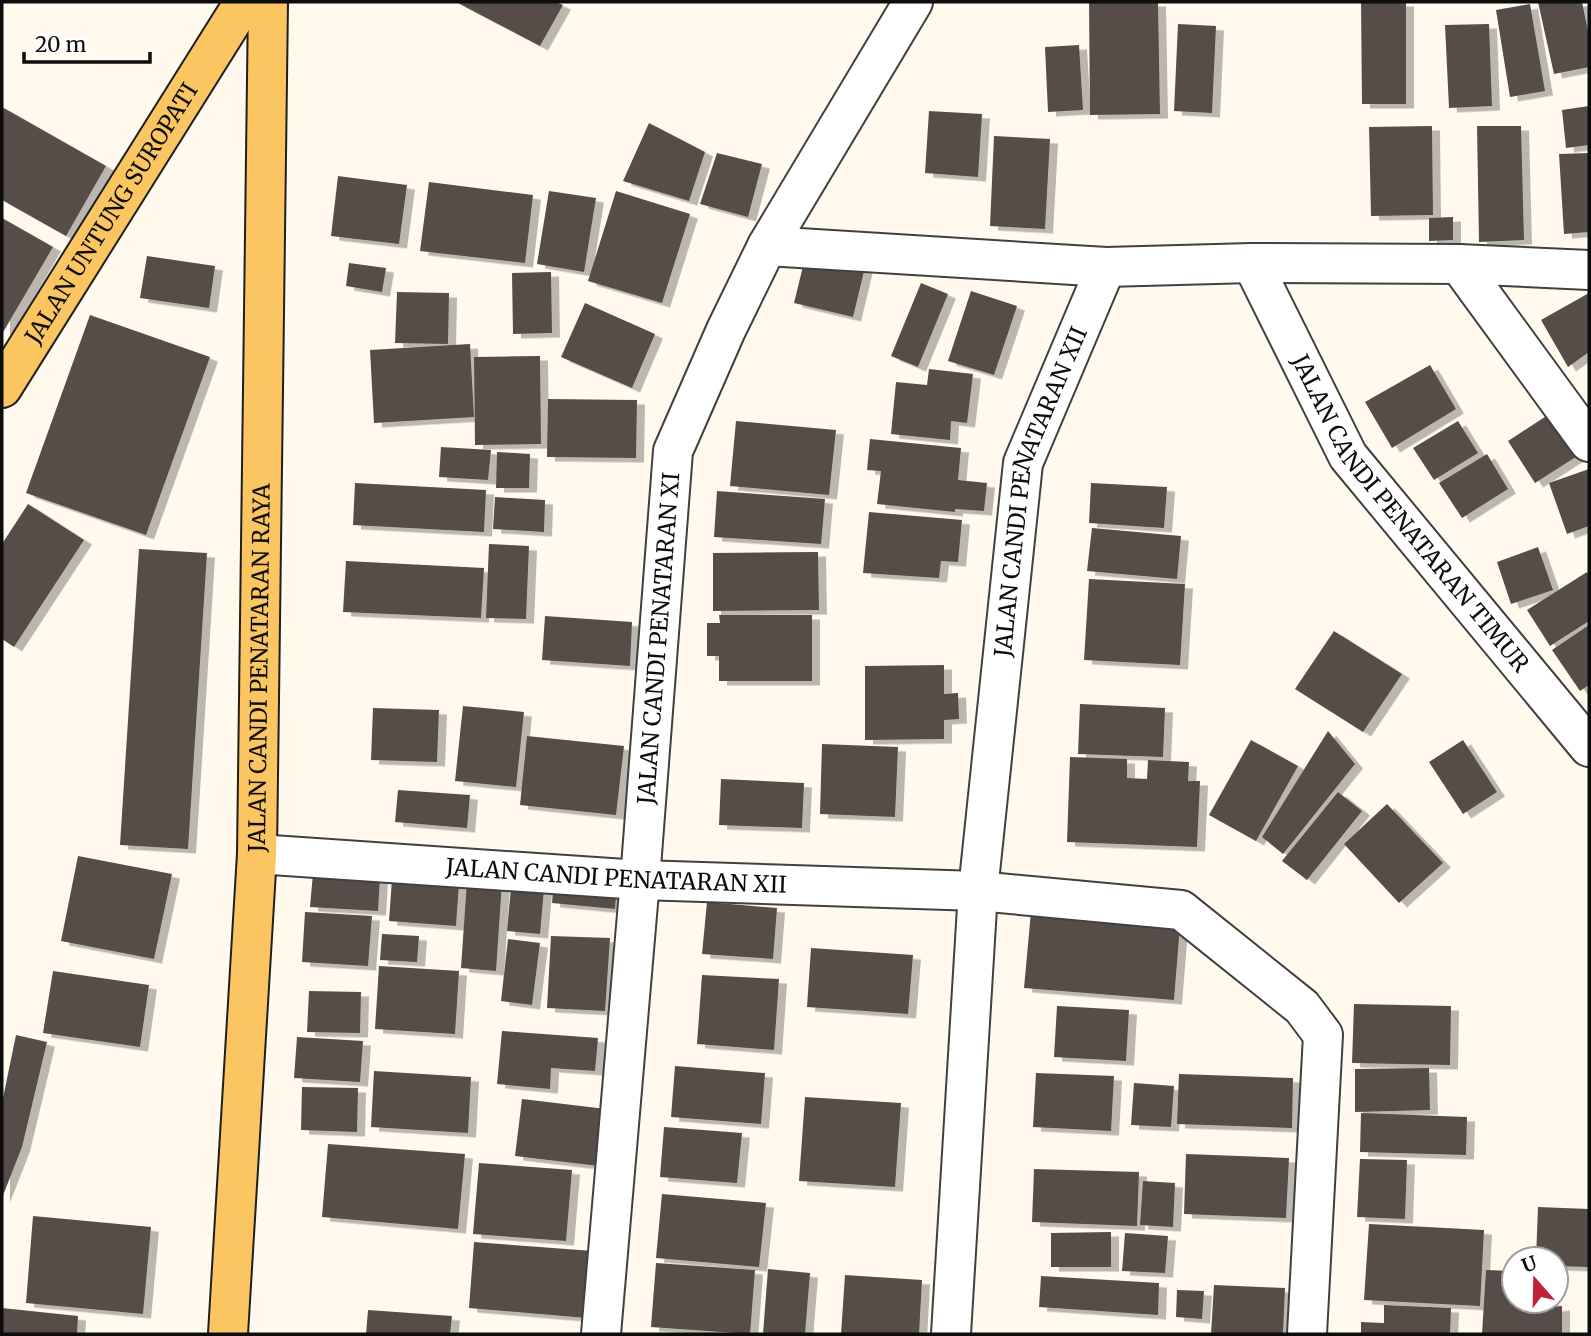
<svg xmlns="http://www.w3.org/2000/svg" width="1591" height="1336" viewBox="0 0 1591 1336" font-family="Merriweather,serif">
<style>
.building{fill:#564d49;filter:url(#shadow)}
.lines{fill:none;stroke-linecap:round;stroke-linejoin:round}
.minor-casing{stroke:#404040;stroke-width:42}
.major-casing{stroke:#1e1e1e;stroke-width:42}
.minor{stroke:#fff;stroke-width:38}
.major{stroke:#fbc661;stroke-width:38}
.labels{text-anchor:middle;stroke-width:7;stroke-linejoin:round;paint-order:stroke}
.street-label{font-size:23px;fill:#0d0d0d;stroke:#fff}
</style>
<defs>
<filter id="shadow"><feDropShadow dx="8" dy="4.5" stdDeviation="0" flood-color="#0004"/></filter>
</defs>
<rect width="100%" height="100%" fill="#fffaed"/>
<path class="building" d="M 456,2 L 556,2 L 563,5 L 540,46 Z
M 1089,2 L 1158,2 L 1160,114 L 1090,115 Z
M 1361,2 L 1406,2 L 1406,104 L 1362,104 Z
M 1538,2 L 1582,2 L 1589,36 L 1589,67 L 1554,74 Z
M 1530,4 L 1545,91 L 1510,97 L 1496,10 Z
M 1178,24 L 1216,26 L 1212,113 L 1174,111 Z
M 1489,24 L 1492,106 L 1449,108 L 1445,25 Z
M 1079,45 L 1083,110 L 1048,112 L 1045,47 Z
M 1589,106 L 1589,145 L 1566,148 L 1562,110 Z
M 2,107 L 106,166 L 66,236 L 2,200 Z
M 929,111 L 982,114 L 978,177 L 925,173 Z
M 649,123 L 705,152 L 689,201 L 623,181 Z
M 1432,126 L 1433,215 L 1371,216 L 1369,127 Z
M 1477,126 L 1521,126 L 1524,240 L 1479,242 Z
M 994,136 L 1050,139 L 1045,229 L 990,226 Z
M 717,153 L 762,164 L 748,217 L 700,204 Z
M 1589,153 L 1589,232 L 1564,234 L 1559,154 Z
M 338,176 L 407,185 L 399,244 L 331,236 Z
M 429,182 L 533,195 L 525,263 L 420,251 Z
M 549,191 L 596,198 L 584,272 L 537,264 Z
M 616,191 L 690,214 L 662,303 L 588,281 Z
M 1453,217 L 1453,240 L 1429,241 L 1429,218 Z
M 2,218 L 53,247 L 2,334 Z
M 806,254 L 865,267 L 853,317 L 794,303 Z
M 147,256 L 215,266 L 209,308 L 140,298 Z
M 349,263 L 386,268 L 382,292 L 346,286 Z
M 551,272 L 552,333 L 513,334 L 512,273 Z
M 921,283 L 948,294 L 918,367 L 891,356 Z
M 971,291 L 1017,306 L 994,375 L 948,361 Z
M 397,292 L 449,293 L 448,344 L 395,343 Z
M 1589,293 L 1589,352 L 1568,367 L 1541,320 Z
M 585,303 L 655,334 L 632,388 L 561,357 Z
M 90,315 L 210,357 L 146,535 L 26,493 Z
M 470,344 L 474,417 L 374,423 L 370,350 Z
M 540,356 L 541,444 L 475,445 L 474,357 Z
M 1430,365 L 1456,409 L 1392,448 L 1365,402 Z
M 929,369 L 973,374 L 967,423 L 951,421 L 950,440 L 891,434 L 896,382 L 927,385 Z
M 548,399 L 637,400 L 636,458 L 547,457 Z
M 1554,411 L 1582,453 L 1535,483 L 1508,441 Z
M 736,421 L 836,430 L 829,495 L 730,486 Z
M 1458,421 L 1478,453 L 1434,480 L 1413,448 Z
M 870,439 L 961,448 L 958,480 L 987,483 L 984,511 L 955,509 L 955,512 L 877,504 L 881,471 L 867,470 Z
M 441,447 L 491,450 L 488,480 L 439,477 Z
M 497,452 L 530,454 L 529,488 L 496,488 Z
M 1487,454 L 1508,489 L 1462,518 L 1439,483 Z
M 1589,469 L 1589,526 L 1567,534 L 1549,483 Z
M 355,483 L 486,490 L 484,532 L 353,525 Z
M 1091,483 L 1167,487 L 1164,528 L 1089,523 Z
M 717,491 L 825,499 L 821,544 L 714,537 Z
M 495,497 L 545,500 L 544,532 L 493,529 Z
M 28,504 L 84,540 L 14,647 L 2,639 L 2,544 Z
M 869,512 L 962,520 L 958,562 L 941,561 L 939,578 L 863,573 Z
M 1092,528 L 1181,536 L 1177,579 L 1087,571 Z
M 489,544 L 529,546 L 526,619 L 486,618 Z
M 1538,547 L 1553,590 L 1511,604 L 1497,562 Z
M 139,549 L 207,553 L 188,849 L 120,845 Z
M 818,552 L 819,610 L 713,611 L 713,553 Z
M 346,561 L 484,568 L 481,618 L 343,612 Z
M 1587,572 L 1589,576 L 1589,621 L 1550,646 L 1527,610 Z
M 1089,579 L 1185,584 L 1180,665 L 1084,660 Z
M 719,615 L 812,615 L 812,681 L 719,681 L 719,656 L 707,656 L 707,623 L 720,623 Z
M 545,616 L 632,622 L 630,666 L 542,660 Z
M 1589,625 L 1589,685 L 1580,691 L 1552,650 Z
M 1334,631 L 1402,674 L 1363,732 L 1295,689 Z
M 944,665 L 944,694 L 958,693 L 959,719 L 944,720 L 944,739 L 865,740 L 865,666 Z
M 1080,704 L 1165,708 L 1163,757 L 1078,754 Z
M 463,706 L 524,712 L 516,787 L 455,781 Z
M 373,708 L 439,710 L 437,762 L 371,760 Z
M 1328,731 L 1355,764 L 1283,854 L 1262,837 Z
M 527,736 L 624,746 L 616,815 L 520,805 Z
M 1251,740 L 1298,766 L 1256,841 L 1209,815 Z
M 1463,740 L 1497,792 L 1463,814 L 1429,762 Z
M 822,744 L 898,747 L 895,817 L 820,814 Z
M 1070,757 L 1127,759 L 1127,778 L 1147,779 L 1148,760 L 1189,762 L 1188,781 L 1200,781 L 1197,847 L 1067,842 Z
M 721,779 L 804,783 L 802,828 L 719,825 Z
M 398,790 L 470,795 L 467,828 L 395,822 Z
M 1338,792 L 1362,811 L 1307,880 L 1282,861 Z
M 1387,804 L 1443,863 L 1399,903 L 1344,844 Z
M 78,856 L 172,874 L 154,959 L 61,941 Z
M 313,873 L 380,877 L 378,911 L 310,907 Z
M 512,876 L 545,878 L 540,934 L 507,931 Z
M 554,878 L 617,884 L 615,909 L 552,903 Z
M 392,879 L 459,883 L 456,926 L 389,921 Z
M 467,880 L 502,882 L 496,971 L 461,968 Z
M 1032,901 L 1181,913 L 1174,1000 L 1024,988 Z
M 707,902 L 777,908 L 773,959 L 702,954 Z
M 305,912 L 372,916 L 368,966 L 302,962 Z
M 382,934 L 419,936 L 417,962 L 380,960 Z
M 551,936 L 610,938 L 605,1011 L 547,1008 Z
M 508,939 L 540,943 L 532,1005 L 501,1001 Z
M 811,948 L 913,955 L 908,1014 L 807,1007 Z
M 379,966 L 459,971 L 455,1034 L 375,1029 Z
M 53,971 L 149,985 L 140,1047 L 43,1033 Z
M 702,975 L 779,979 L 774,1050 L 697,1044 Z
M 309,991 L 361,992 L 360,1033 L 307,1032 Z
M 1354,1004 L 1451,1006 L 1450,1065 L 1352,1063 Z
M 1057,1006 L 1129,1010 L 1126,1061 L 1054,1057 Z
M 502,1031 L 598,1038 L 595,1071 L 551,1068 L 550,1089 L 497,1084 Z
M 16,1035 L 47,1042 L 22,1147 L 2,1198 L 2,1103 Z
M 297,1037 L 363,1041 L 360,1082 L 294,1078 Z
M 675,1066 L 765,1073 L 761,1124 L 671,1117 Z
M 1429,1068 L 1430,1110 L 1355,1112 L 1355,1069 Z
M 374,1071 L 471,1077 L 468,1133 L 371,1127 Z
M 1036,1073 L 1114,1076 L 1111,1131 L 1033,1127 Z
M 1179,1074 L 1293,1078 L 1292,1128 L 1177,1124 Z
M 1134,1083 L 1174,1086 L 1171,1127 L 1131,1125 Z
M 302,1087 L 358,1088 L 357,1132 L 301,1130 Z
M 805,1097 L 901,1103 L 895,1187 L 799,1181 Z
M 522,1099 L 606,1109 L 599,1166 L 515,1156 Z
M 1361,1113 L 1467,1117 L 1466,1155 L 1360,1152 Z
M 664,1127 L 742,1133 L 737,1183 L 660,1177 Z
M 328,1144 L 465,1154 L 458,1229 L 322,1217 Z
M 1186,1154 L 1289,1158 L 1286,1218 L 1184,1214 Z
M 1360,1159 L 1407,1160 L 1405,1219 L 1357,1217 Z
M 479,1163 L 572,1170 L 566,1241 L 473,1234 Z
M 1034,1169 L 1139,1172 L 1137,1226 L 1032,1222 Z
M 1143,1181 L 1175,1183 L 1173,1227 L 1140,1225 Z
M 662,1194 L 766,1203 L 759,1267 L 656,1258 Z
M 1538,1207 L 1589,1209 L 1589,1267 L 1556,1266 L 1556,1259 L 1536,1259 Z
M 33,1216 L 151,1227 L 143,1314 L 26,1303 Z
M 1369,1224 L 1484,1230 L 1480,1306 L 1364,1300 Z
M 1111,1232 L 1111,1267 L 1051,1267 L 1051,1233 Z
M 1125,1233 L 1168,1236 L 1165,1273 L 1122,1271 Z
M 474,1242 L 593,1251 L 587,1318 L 469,1308 Z
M 656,1263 L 755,1270 L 750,1334 L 651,1327 Z
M 768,1269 L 810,1273 L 805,1334 L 763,1334 Z
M 1486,1270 L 1514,1271 L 1514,1301 L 1553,1301 L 1553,1307 L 1562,1306 L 1562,1334 L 1482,1334 Z
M 845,1275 L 922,1280 L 919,1334 L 841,1334 Z
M 1041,1276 L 1159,1283 L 1158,1315 L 1039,1307 Z
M 1214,1285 L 1285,1288 L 1283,1334 L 1211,1334 Z
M 1177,1290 L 1204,1291 L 1202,1319 L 1176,1317 Z
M 1384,1305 L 1451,1308 L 1450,1334 L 1361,1334 L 1361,1322 L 1384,1323 Z
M 2,1308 L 78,1316 L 77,1334 L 2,1334 Z
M 368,1310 L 452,1316 L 450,1334 L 366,1334 Z"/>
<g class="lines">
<defs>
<g id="minor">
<path d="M 767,246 L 1106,267 L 1252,263 L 1459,264 L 1589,270"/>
<path id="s1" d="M 1252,263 L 1348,456 L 1589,747"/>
<path d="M 1459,264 L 1589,442"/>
<path id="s2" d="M 257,854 L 640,880 L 978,891 L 1181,910 L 1302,1007 L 1323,1035 L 1307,1334"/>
<path id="s3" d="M 601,1334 L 640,880 L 673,451 L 726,330 L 767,246 L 913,2"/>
<path id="s4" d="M 951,1334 L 978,891 L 1023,463 L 1106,267"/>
</g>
<g id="major">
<path id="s5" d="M 2,388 L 244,2"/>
<path id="s6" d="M 228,1334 L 257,854 L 268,2"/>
</g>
</defs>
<use href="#minor" class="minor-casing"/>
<use href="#major" class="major-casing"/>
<use href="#minor" class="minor"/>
<use href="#major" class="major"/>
</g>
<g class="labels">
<g class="street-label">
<text dy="8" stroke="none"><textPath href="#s5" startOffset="206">JALAN UNTUNG SUROPATI</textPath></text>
<text dy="8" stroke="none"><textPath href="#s4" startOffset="850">JALAN CANDI PENATARAN XII</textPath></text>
<text dy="8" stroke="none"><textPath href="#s1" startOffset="298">JALAN CANDI PENATARAN TIMUR</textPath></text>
<text dy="8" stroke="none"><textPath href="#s3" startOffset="698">JALAN CANDI PENATARAN XI</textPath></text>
<text dy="8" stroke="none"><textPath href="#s6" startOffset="667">JALAN CANDI PENATARAN RAYA</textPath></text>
<text dy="8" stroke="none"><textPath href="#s2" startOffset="360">JALAN CANDI PENATARAN XII</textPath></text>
</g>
</g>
<rect width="1591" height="1336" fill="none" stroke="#0d0d0d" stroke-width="7"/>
<g transform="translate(1535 1280) rotate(340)"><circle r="33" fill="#ffffff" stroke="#9e9e9e" stroke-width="2"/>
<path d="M0-5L12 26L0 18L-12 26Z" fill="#c02239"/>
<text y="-10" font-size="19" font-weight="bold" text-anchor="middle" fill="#0d0d0d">U</text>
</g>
<path d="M24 52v10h126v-10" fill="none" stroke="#0d0d0d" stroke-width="3.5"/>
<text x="35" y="52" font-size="21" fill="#0d0d0d" stroke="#ffffff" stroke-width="5" paint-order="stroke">20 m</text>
</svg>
